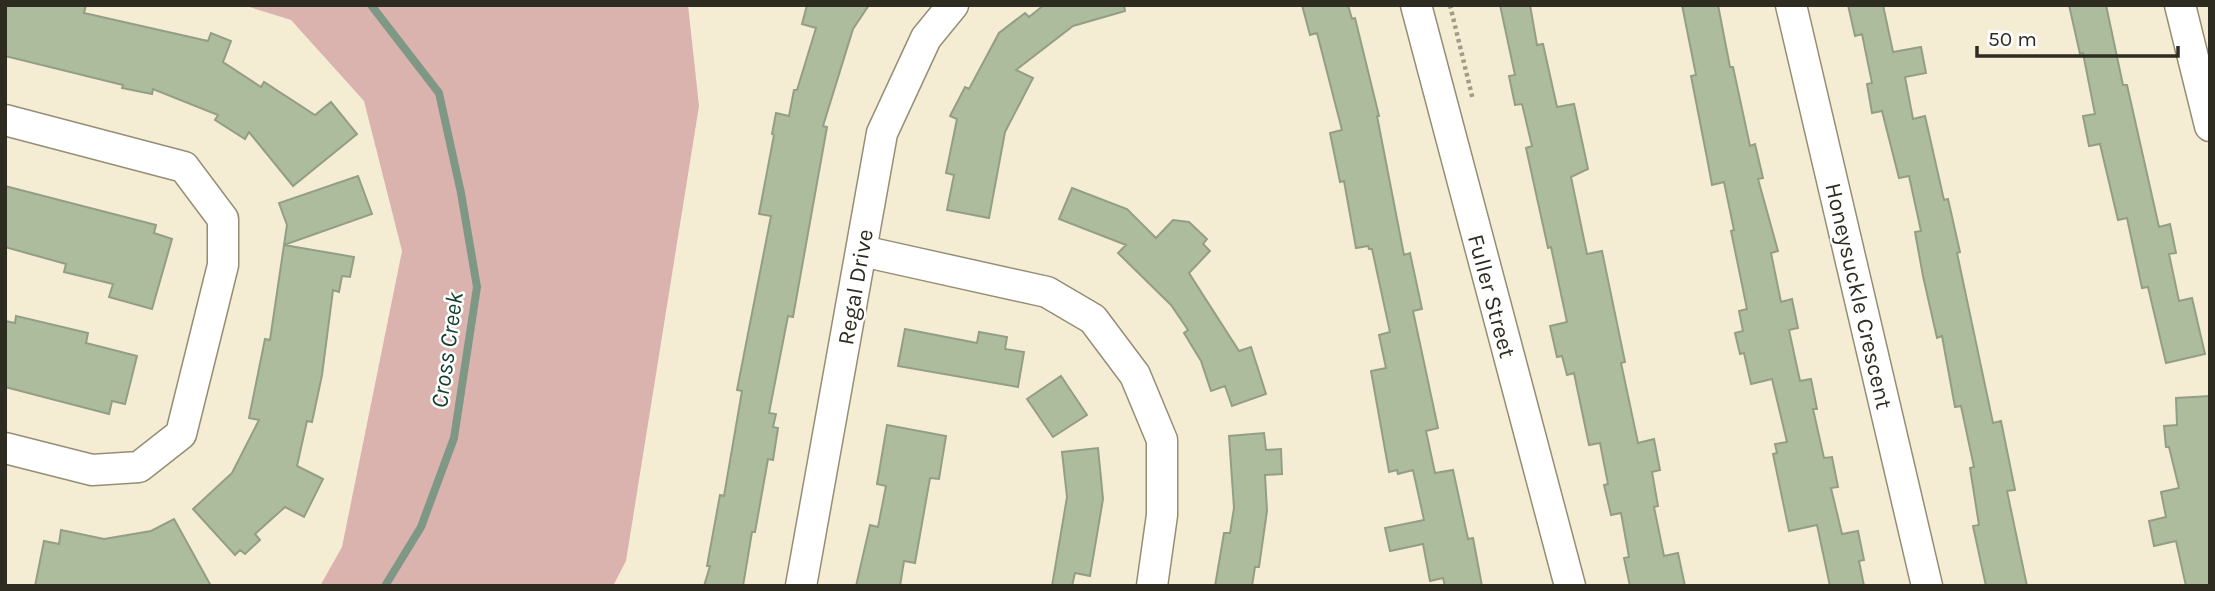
<svg xmlns="http://www.w3.org/2000/svg" width="2215" height="591" viewBox="0 0 2215 591" font-family="Karla,sans-serif">
<style>
.forest{fill:#dbb3ae}
.lines{fill:none;stroke-linecap:round;stroke-linejoin:round}
.stream{stroke:#7f9886;stroke-width:8}
.building{fill:#adbc9c;stroke:#949e87;stroke-width:2}
.minor-casing{stroke:#958e76;stroke-width:33}
.path{stroke:#a19c89;stroke-width:4.5;stroke-dasharray:3.5 3.5;stroke-linecap:butt}
.minor{stroke:#fff;stroke-width:30}
.labels{text-anchor:middle;stroke-width:5;stroke-linejoin:round;paint-order:stroke}
.street-label{font-size:23px;fill:#2e2b21;stroke:#fff}
.water-label{font-size:24px;font-style:italic;fill:#103e2a;stroke:#fff}
</style>
<rect width="100%" height="100%" fill="#f4edd3"/>
<path class="forest" d="M 243,5 L 688,5 L 699,106 L 626,561 L 613,586 L 320,586 L 342,547 L 402,251 L 364,101 L 291,20 Z"/>
<g class="lines">
<path class="stream" d="M 371,5 L 439,93 L 461,193 L 477,287 L 454,438 L 421,527 L 385,586"/>
</g>
<path class="building" d="M 5,5 L 86,5 L 84,13 L 208,41 L 211,33 L 231,41 L 223,62 L 261,87 L 264,82 L 315,115 L 331,102 L 357,134 L 293,186 L 249,132 L 245,139 L 215,120 L 218,115 L 153,89 L 152,94 L 122,88 L 123,85 L 5,56 Z
M 807,5 L 869,5 L 853,29 L 823,126 L 827,127 L 793,317 L 788,316 L 769,413 L 776,414 L 773,427 L 778,428 L 773,460 L 768,459 L 755,532 L 752,532 L 743,586 L 704,586 L 710,566 L 707,566 L 720,495 L 724,496 L 742,391 L 737,390 L 771,216 L 759,214 L 774,135 L 772,134 L 776,113 L 789,116 L 794,90 L 797,90 L 816,28 L 802,24 Z
M 1044,5 L 1124,5 L 1125,11 L 1073,26 L 1016,70 L 1033,78 L 1005,132 L 989,218 L 947,210 L 954,175 L 946,173 L 957,119 L 950,116 L 965,87 L 969,89 L 999,33 L 1025,13 L 1029,17 Z
M 1302,5 L 1348,5 L 1352,19 L 1355,18 L 1379,116 L 1377,116 L 1404,255 L 1410,253 L 1422,309 L 1413,311 L 1438,428 L 1426,431 L 1435,473 L 1453,470 L 1468,539 L 1473,538 L 1482,586 L 1445,586 L 1443,578 L 1430,581 L 1423,544 L 1390,551 L 1385,528 L 1424,520 L 1413,470 L 1398,474 L 1397,470 L 1389,472 L 1371,371 L 1386,368 L 1379,335 L 1390,332 L 1372,249 L 1369,249 L 1368,246 L 1356,248 L 1344,181 L 1340,182 L 1330,133 L 1342,130 L 1317,33 L 1310,35 Z
M 1500,5 L 1530,5 L 1537,45 L 1543,44 L 1557,107 L 1574,104 L 1588,169 L 1571,177 L 1587,254 L 1602,251 L 1625,362 L 1621,363 L 1638,443 L 1654,439 L 1660,470 L 1652,472 L 1658,506 L 1654,507 L 1664,556 L 1678,553 L 1685,586 L 1630,586 L 1624,558 L 1629,557 L 1621,513 L 1611,515 L 1604,485 L 1608,484 L 1600,443 L 1589,445 L 1574,373 L 1567,375 L 1562,356 L 1557,357 L 1550,326 L 1567,322 L 1551,247 L 1548,248 L 1526,148 L 1532,146 L 1522,104 L 1515,105 L 1509,76 L 1515,75 Z
M 1682,5 L 1718,5 L 1730,67 L 1733,67 L 1750,146 L 1755,144 L 1763,178 L 1758,179 L 1778,251 L 1771,253 L 1781,302 L 1792,299 L 1798,328 L 1789,330 L 1800,381 L 1811,379 L 1817,409 L 1813,409 L 1824,458 L 1832,457 L 1838,487 L 1831,488 L 1842,534 L 1858,531 L 1864,560 L 1859,561 L 1864,586 L 1830,586 L 1817,525 L 1789,531 L 1773,454 L 1777,453 L 1775,444 L 1787,442 L 1772,379 L 1751,384 L 1744,353 L 1740,354 L 1735,333 L 1743,331 L 1739,311 L 1747,309 L 1731,231 L 1734,230 L 1724,182 L 1712,185 L 1707,158 L 1691,76 L 1696,75 Z
M 1848,5 L 1883,5 L 1893,52 L 1921,47 L 1926,73 L 1905,77 L 1913,119 L 1925,116 L 1944,200 L 1948,199 L 1960,252 L 1957,253 L 1993,423 L 2001,421 L 2015,490 L 2007,491 L 2027,586 L 1986,586 L 1973,526 L 1979,525 L 1970,468 L 1974,467 L 1961,406 L 1955,407 L 1942,336 L 1937,338 L 1923,276 L 1915,232 L 1921,231 L 1909,176 L 1899,178 L 1882,111 L 1872,113 L 1867,84 L 1872,83 L 1862,34 L 1855,36 Z
M 2069,5 L 2106,5 L 2123,85 L 2127,85 L 2159,227 L 2170,224 L 2176,253 L 2169,254 L 2179,301 L 2192,298 L 2205,354 L 2166,363 L 2148,287 L 2142,288 L 2127,218 L 2118,220 L 2100,144 L 2089,146 L 2083,116 L 2095,114 L 2083,53 L 2080,54 Z
M 358,176 L 372,214 L 284,245 L 287,225 L 279,203 Z
M 5,186 L 156,225 L 154,233 L 172,239 L 152,309 L 109,297 L 113,284 L 64,272 L 66,264 L 5,247 Z
M 1072,188 L 1127,209 L 1156,238 L 1173,220 L 1189,222 L 1207,239 L 1203,244 L 1210,251 L 1189,273 L 1239,351 L 1251,347 L 1266,394 L 1232,406 L 1225,386 L 1211,391 L 1201,361 L 1184,333 L 1188,330 L 1171,305 L 1118,253 L 1126,245 L 1059,219 Z
M 284,245 L 354,257 L 350,277 L 342,276 L 339,292 L 333,290 L 322,375 L 312,422 L 307,421 L 297,466 L 323,479 L 304,517 L 285,507 L 255,534 L 260,540 L 245,554 L 240,550 L 235,555 L 193,509 L 232,473 L 259,420 L 249,418 L 265,339 L 270,340 Z
M 16,316 L 88,333 L 86,343 L 137,356 L 125,404 L 112,401 L 109,414 L 5,387 L 5,321 L 15,323 Z
M 905,329 L 977,343 L 979,332 L 1007,337 L 1005,349 L 1024,352 L 1018,387 L 898,366 Z
M 1061,376 L 1087,415 L 1053,437 L 1027,399 Z
M 2210,396 L 2210,586 L 2186,586 L 2176,541 L 2154,546 L 2149,521 L 2166,517 L 2161,492 L 2179,488 L 2169,447 L 2166,447 L 2164,426 L 2177,425 L 2176,398 Z
M 887,425 L 946,436 L 939,479 L 930,478 L 915,563 L 904,561 L 900,586 L 856,586 L 870,525 L 878,527 L 886,486 L 877,484 Z
M 1264,433 L 1266,450 L 1281,449 L 1282,474 L 1265,475 L 1267,511 L 1259,567 L 1255,567 L 1252,586 L 1215,586 L 1224,533 L 1230,533 L 1234,508 L 1229,436 Z
M 1098,448 L 1103,499 L 1090,576 L 1075,573 L 1072,586 L 1052,586 L 1067,497 L 1062,452 Z
M 174,519 L 211,586 L 35,586 L 44,541 L 59,544 L 61,530 L 104,539 L 151,531 Z"/>
<g class="lines">
<defs>
<path id="minor" d="M 1416,5 L 1570,586
M 1791,5 L 1927,586
M 2180,5 L 2210,126
M 5,120 L 184,167 L 223,219 L 223,265 L 181,434 L 139,467 L 92,470 L 5,448
M 862,251 L 1047,292 L 1093,319 L 1135,375 L 1162,440 L 1162,515 L 1152,586
M 801,586 L 882,133 L 926,38 L 953,5"/>
</defs>
<use href="#minor" class="minor-casing"/>
<path class="path" d="M 1450,5 L 1473,100"/>
<use href="#minor" class="minor"/>
</g>
<g class="labels">
<g class="street-label">
<text transform="translate(855 287) rotate(-80)" y="8">Regal Drive</text>
<text transform="translate(1492 296) rotate(75)" y="8">Fuller Street</text>
<text transform="translate(1859 296) rotate(77)" y="8">Honeysuckle Crescent</text>
</g>
<g class="water-label">
<text transform="translate(447 350) rotate(-82)" y="8">Cross Creek</text>
</g>
</g>
<rect width="2215" height="591" fill="none" stroke="#2e2b21" stroke-width="14"/>
<path d="M1977 46v10h201v-10" fill="none" stroke="#2e2b21" stroke-width="3.5"/>
<text x="1988" y="46" font-size="21" fill="#2e2b21" stroke="#ffffff" stroke-width="5" paint-order="stroke">50 m</text>
</svg>
